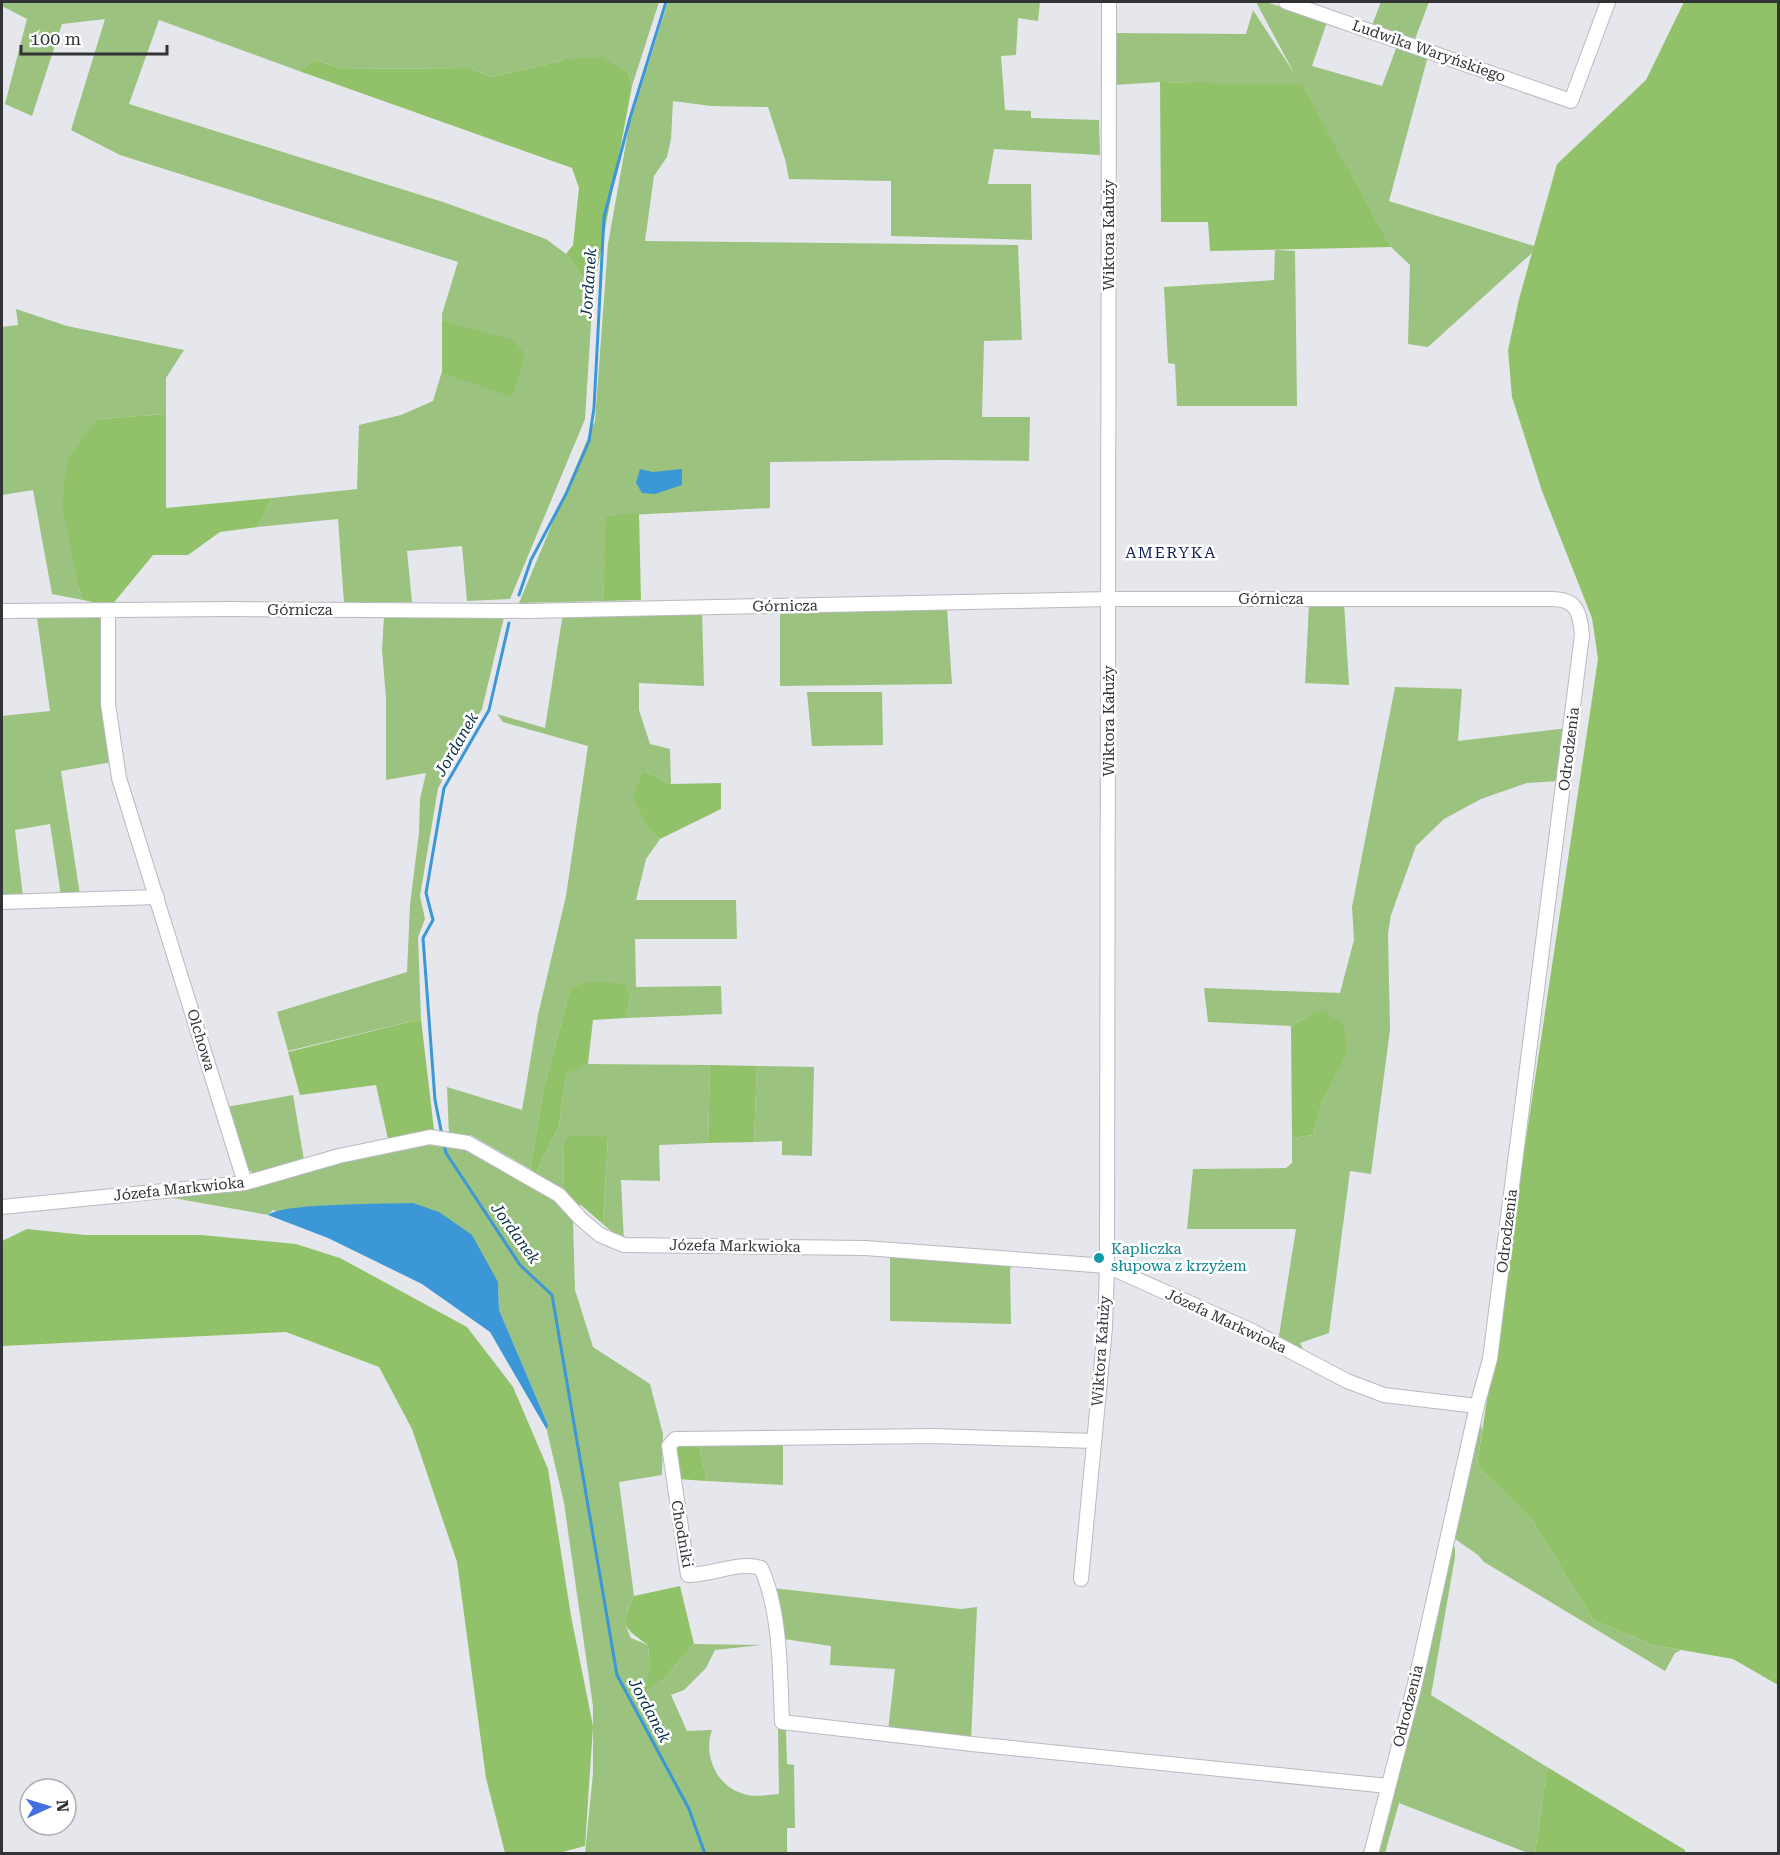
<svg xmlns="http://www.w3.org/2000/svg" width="1780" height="1855" viewBox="0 0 1780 1855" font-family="'Roboto Serif',serif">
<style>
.green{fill:#9bc27e}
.forest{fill:#91c26a}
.water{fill:#3b97d6}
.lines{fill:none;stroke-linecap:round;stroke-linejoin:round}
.stream{stroke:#3b97d6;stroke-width:3}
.minor-casing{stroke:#b8bac0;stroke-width:16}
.minor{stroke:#fff;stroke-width:14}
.culture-dot{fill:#0f9aa8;stroke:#fff;stroke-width:2}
.labels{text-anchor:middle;stroke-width:5;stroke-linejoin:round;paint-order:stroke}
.street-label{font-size:15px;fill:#323335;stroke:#fff}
.culture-label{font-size:15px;fill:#0d838f;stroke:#fff;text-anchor:start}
.water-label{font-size:16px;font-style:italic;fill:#072f48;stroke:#fff}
.neighbourhood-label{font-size:16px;letter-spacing:1.5px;fill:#12265b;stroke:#fff}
</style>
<rect width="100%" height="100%" fill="#e5e7ec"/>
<path class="green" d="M 2,2 L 659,2 L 632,86 L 628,73 L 564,60 L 492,77 L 469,68 L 343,69 L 316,60 L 299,71 L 159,20 L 129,104 L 443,202 L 546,239 L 566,254 L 593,293 L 585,419 L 510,599 L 467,601 L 462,546 L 407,551 L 412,602 L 344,603 L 338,519 L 257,527 L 272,498 L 357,489 L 359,425 L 401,415 L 433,401 L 443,368 L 442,314 L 458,262 L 120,155 L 71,130 L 105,19 L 62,24 L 32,116 L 5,104 L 27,19 L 2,6 Z
M 668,2 L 1040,2 L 1038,21 L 1018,18 L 1016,55 L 1001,56 L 1005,110 L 1031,111 L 1031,118 L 1099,120 L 1100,155 L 994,149 L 988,184 L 1031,184 L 1032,240 L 891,236 L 891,181 L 789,179 L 785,159 L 768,107 L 711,106 L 673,101 L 671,139 L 667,157 L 654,176 L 645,241 L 1018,245 L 1022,340 L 984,341 L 982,417 L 1030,417 L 1029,461 L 943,460 L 770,462 L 770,508 L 607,516 L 603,601 L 519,603 L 595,421 L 608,244 L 629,126 Z
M 1256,2 L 1266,2 L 1327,22 L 1312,66 L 1382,86 L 1397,46 L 1428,56 L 1389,201 L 1534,246 L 1533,252 L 1428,347 L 1408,344 L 1410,265 L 1391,247 L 1302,86 L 1160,82 L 1114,85 L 1115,33 L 1246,34 L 1253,10 L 1294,73 Z
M 1381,2 L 1429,2 L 1415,39 L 1372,25 Z
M 1275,250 L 1295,251 L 1297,406 L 1177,406 L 1175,364 L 1168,363 L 1164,287 L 1274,280 Z
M 16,309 L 67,326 L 184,350 L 166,378 L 166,414 L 98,419 L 79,589 L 83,600 L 52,594 L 33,490 L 2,495 L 2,327 L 18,325 Z
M 1344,603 L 1349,685 L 1305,683 L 1309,605 Z
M 780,609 L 947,609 L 952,684 L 780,686 Z
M 702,610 L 704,686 L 639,683 L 639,710 L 650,744 L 670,749 L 671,784 L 644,771 L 649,830 L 660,839 L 646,859 L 636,900 L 736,900 L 737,939 L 635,939 L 636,987 L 721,986 L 722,1014 L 626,1018 L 630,996 L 570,990 L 544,1087 L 530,1169 L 471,1135 L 449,1136 L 447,1087 L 522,1110 L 538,1015 L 566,896 L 588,746 L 503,722 L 497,714 L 545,728 L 563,613 Z
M 505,613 L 482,709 L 438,788 L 420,896 L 425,919 L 418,937 L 421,1019 L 288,1051 L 277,1012 L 407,972 L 410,905 L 419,833 L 420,799 L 426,773 L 386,780 L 386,698 L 382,650 L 384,616 Z
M 98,616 L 103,622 L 112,762 L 61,771 L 80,895 L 61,896 L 50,824 L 15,830 L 23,896 L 2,897 L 2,716 L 50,711 L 37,618 Z
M 1395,687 L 1462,689 L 1458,741 L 1567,728 L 1559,781 L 1527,783 L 1481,799 L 1444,819 L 1416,846 L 1391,915 L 1388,933 L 1390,1030 L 1371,1174 L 1350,1171 L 1329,1333 L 1300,1343 L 1306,1355 L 1278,1342 L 1296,1229 L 1187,1229 L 1193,1169 L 1286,1168 L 1292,1163 L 1292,1138 L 1313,1135 L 1322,1102 L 1346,1052 L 1308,1016 L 1291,1026 L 1208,1022 L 1204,988 L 1340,993 L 1354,940 L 1352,907 Z
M 807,692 L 882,692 L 883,745 L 812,746 Z
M 588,1064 L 710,1065 L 708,1143 L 659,1145 L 660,1181 L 621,1180 L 624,1242 L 603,1224 L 608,1137 L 564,1144 L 563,1191 L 536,1173 L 559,1126 L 566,1072 Z
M 757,1066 L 814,1067 L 812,1156 L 782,1155 L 782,1141 L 754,1142 Z
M 293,1095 L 304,1160 L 253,1173 L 246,1168 L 226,1107 Z
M 429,1145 L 465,1150 L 553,1200 L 573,1221 L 575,1290 L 593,1347 L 650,1384 L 663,1434 L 662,1475 L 619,1482 L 634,1596 C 625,1615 622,1619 631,1638 L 648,1645 L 650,1667 L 643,1692 L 664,1679 L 694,1644 L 761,1645 L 715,1650 L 706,1668 L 684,1690 L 671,1695 L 687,1731 L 712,1730 C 703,1754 716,1785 741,1793 C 753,1798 767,1795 779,1794 L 778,1728 L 786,1730 L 787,1764 L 794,1765 L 795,1828 L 787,1828 L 787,1853 L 585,1853 L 593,1774 L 593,1706 L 564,1503 L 547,1431 L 548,1425 L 499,1310 L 498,1282 L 273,1210 L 268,1215 L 173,1198 Z
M 890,1256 L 1014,1264 L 1010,1269 L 1011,1324 L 890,1321 Z
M 1480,1415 L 1482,1431 L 1477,1466 L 1531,1518 L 1593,1620 L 1653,1645 L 1681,1650 L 1675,1653 L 1665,1671 L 1484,1562 L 1478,1555 L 1455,1539 Z
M 783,1440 L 783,1485 L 707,1481 L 698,1441 Z
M 1451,1546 L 1455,1547 L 1455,1557 L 1431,1695 L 1547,1767 L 1535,1853 L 1528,1853 L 1399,1803 L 1385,1853 L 1378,1854 Z
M 772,1588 L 961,1609 L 977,1607 L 971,1741 L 888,1731 L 895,1669 L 830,1665 L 831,1646 L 784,1639 Z"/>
<path class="forest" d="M 1684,2 L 1778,2 L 1778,1685 L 1733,1659 L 1653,1645 L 1593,1620 L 1531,1518 L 1477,1466 L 1598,659 L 1592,618 L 1542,491 L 1512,397 L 1508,350 L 1519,299 L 1557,164 L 1646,80 Z
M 602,57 L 628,73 L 632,86 L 593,293 L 566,254 L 573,245 L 579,188 L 572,168 L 299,71 L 316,60 L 343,69 L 469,68 L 492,77 L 564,60 Z
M 1160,82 L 1302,85 L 1391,247 L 1210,251 L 1208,222 L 1161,222 Z
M 442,321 L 513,340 L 525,354 L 512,397 L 442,373 Z
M 166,414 L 166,508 L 272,498 L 257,527 L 220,532 L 188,555 L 153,555 L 111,606 L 83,600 L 79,589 L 62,504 L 68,458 L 98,419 Z
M 639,513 L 641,600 L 603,601 L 606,516 Z
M 644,771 L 671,784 L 721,783 L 721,809 L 660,839 L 649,830 L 633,796 Z
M 590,981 L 625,984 L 630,996 L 626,1018 L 593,1020 L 588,1064 L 566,1073 L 559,1126 L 536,1173 L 530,1169 L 544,1087 L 570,990 Z
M 1323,1010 L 1344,1025 L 1347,1052 L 1322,1102 L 1313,1135 L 1292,1138 L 1291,1026 L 1308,1016 Z
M 421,1019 L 434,1130 L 388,1139 L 376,1085 L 300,1095 L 288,1052 Z
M 710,1065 L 757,1066 L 754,1142 L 708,1143 Z
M 569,1135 L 608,1137 L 603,1224 L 581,1205 L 573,1206 L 563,1191 L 564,1144 Z
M 27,1229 L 85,1235 L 201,1235 L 296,1244 L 340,1258 L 467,1327 L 513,1387 L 548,1469 L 571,1616 L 593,1726 L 585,1846 L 559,1853 L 505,1853 L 486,1778 L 457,1562 L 412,1429 L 379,1367 L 286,1332 L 2,1346 L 2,1241 Z
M 698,1441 L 707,1481 L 677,1479 L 676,1442 Z
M 680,1586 L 694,1644 L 664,1679 L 642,1693 L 650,1667 L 648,1645 C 622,1627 620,1625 634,1596 Z
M 1547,1767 L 1685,1850 L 1685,1853 L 1535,1853 Z"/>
<path class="water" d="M 640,469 L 653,472 L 682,469 L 682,485 L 655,494 L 642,493 L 636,483 Z
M 413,1203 L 439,1212 L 472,1235 L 498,1282 L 499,1310 L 548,1425 L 547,1430 L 490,1332 L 422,1284 L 328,1238 L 268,1215 C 281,1203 389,1204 413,1203 Z"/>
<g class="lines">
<path class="stream" d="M 519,595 L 531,560 L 566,494 L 589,441 L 594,408 L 604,217 L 630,118 L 666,2
M 442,1135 L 435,1100 L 423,938 L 433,920 L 426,893 L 444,788 L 489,710 L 509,623
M 444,1144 L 446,1153 L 520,1265 L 552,1295 L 617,1675 L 689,1809 L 705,1854"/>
<defs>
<path id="minor" d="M 1286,2 L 1571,101 L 1608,2
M 2,611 L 231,609 L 527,611 L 1109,599 L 1551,599 C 1577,599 1580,612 1582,635 L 1490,1359 L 1477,1406 L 1414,1688 L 1371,1854
M 108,611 L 108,704 L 119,778 L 245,1183
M 2,902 L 157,897
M 2,1207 L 245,1183 L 339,1156 L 430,1137 L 468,1143 L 559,1195 L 581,1219 L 600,1235 L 624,1245 L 865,1248 L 1107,1266 L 1250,1330 L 1347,1381 L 1384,1395 L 1477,1406
M 1094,1441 L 933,1436 L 675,1439 L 669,1446 L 688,1575 C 713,1575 738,1561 761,1568 C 781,1612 780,1674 782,1722 L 972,1744 L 1388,1786
M 1081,1579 L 1105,1328 L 1107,1266 L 1109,2"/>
</defs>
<use href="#minor" class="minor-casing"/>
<use href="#minor" class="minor"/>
</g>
<circle class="culture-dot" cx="1099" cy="1258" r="6"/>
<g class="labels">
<g class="street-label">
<text transform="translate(1429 51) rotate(19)" y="5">Ludwika Waryńskiego</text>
<text transform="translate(1109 235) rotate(-90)" y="5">Wiktora Kałuży</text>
<text x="1271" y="604">Górnicza</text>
<text transform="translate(785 606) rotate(-1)" y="5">Górnicza</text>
<text x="300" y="615">Górnicza</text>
<text transform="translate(1109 721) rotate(-90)" y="5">Wiktora Kałuży</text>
<text transform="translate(1569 749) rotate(-83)" y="5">Odrodzenia</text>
<text transform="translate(201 1040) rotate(73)" y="5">Olchowa</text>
<text transform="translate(179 1189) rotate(-6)" y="5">Józefa Markwioka</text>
<text transform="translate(1507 1231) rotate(-83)" y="5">Odrodzenia</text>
<text transform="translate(735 1246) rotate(1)" y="5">Józefa Markwioka</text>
<text transform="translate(1226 1321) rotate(25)" y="5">Józefa Markwioka</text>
<text transform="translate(1101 1351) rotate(-86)" y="5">Wiktora Kałuży</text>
<text transform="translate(682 1534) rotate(80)" y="5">Chodniki</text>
<text transform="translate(1408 1706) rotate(-76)" y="5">Odrodzenia</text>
</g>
<g class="culture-label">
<text x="1111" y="1254">Kapliczka<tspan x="1111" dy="17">słupowa z krzyżem</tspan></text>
</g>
<g class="water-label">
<text transform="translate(588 283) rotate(-86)" y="6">Jordanek</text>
<text transform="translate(456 744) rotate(-60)" y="6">Jordanek</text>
<text transform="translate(516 1233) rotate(54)" y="6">Jordanek</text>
<text transform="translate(650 1710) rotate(62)" y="6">Jordanek</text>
</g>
<g class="neighbourhood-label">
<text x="1171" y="558">AMERYKA</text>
</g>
</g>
<rect width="1780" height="1855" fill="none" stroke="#323335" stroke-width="6"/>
<g transform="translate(48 1807) rotate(86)"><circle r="28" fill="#ffffff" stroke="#adadae" stroke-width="1.5"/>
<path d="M0-4.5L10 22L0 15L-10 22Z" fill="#4370e1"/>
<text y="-9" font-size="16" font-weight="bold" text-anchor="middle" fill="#323335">N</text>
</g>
<path d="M21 45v9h146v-9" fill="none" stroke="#323335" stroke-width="3"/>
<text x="30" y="45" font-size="18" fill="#323335" stroke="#ffffff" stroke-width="4.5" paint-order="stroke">100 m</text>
</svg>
